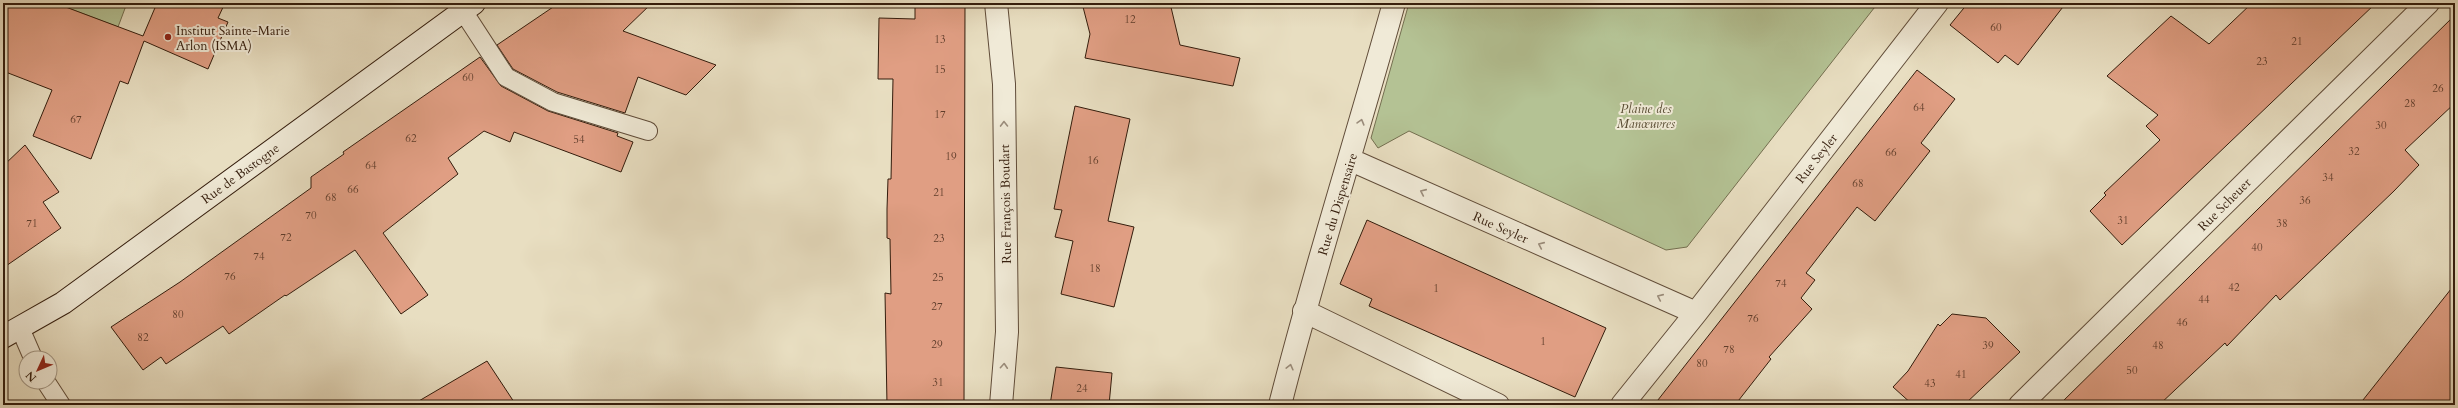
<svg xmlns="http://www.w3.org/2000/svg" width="2458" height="408" viewBox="0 0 2458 408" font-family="Cardo,serif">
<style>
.green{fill:#b4c294;stroke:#746f50}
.building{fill:#e09e83;stroke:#331c0c}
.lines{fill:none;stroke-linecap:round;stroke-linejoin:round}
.lane-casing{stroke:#604c39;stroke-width:20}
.street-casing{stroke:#604c39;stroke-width:24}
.secondary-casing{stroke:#331c0c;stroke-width:24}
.lane{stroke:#f0ead7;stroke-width:18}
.street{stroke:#f0ead7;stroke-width:22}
.secondary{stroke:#f0ead7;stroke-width:22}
.oneway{stroke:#9b8d7c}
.poi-dot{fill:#8f2418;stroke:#f0ead7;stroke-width:1.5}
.labels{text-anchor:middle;stroke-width:4;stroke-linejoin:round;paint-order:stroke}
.number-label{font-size:11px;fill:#5e3c2a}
.poi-label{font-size:13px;fill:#331c0c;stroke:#f0ead7;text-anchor:start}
.park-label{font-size:13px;font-style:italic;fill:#5a4e35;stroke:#f0ead7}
.street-label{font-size:13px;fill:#331c0c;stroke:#f0ead7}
</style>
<rect width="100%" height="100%" fill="#e8dec1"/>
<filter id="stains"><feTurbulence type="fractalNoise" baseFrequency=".005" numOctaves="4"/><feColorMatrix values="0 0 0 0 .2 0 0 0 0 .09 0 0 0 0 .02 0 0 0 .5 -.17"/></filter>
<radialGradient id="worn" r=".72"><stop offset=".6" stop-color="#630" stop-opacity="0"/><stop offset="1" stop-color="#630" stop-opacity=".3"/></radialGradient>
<path class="green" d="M 55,3 L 127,3 L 118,27 Z
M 1409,3 L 1878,3 L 1687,247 L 1666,250 L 1409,131 L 1378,148 L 1371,138 Z"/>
<path class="building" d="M 3,3 L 55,3 L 143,36 L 157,3 L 225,3 L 218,18 L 228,22 L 208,69 L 144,41 L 128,84 L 120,81 L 91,159 L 33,136 L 52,90 L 3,71 Z
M 559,3 L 652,3 L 623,31 L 716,65 L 686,95 L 638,77 L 625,113 L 557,92 L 513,69 L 497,45 Z
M 915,3 L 965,3 L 964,405 L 887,405 L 885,293 L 891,294 L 890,239 L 887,238 L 887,209 L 888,179 L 891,179 L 893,79 L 878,79 L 879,18 L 915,19 Z
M 1082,3 L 1170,3 L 1180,45 L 1240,58 L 1233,86 L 1085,58 L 1090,34 Z
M 1968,3 L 2066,3 L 2018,65 L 2005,55 L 1998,63 L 1950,25 Z
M 2252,3 L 2376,3 L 2122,245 L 2090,211 L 2106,195 L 2104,193 L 2160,140 L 2146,126 L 2158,115 L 2107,76 L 2171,16 L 2209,44 Z
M 2455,15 L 2455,103 L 2405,150 L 2419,165 L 2394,191 L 2280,300 L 2276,295 L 2227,346 L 2225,343 L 2159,405 L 2059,405 Z
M 480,57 L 501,86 L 548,111 L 618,133 L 617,136 L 633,142 L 621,172 L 514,132 L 510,142 L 484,131 L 448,158 L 458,174 L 383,233 L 428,295 L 401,314 L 355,250 L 286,296 L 285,295 L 229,334 L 223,326 L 166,364 L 161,357 L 143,370 L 111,327 L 180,282 L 311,188 L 311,177 L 344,154 L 343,152 Z
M 1917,70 L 1955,99 L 1921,143 L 1930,151 L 1875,221 L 1857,207 L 1806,273 L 1815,280 L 1801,298 L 1812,309 L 1769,357 L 1771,359 L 1735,405 L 1654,405 Z
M 1075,106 L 1130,119 L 1108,221 L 1134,227 L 1114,307 L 1061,294 L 1073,241 L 1055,237 L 1062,210 L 1054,209 Z
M 25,145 L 59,192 L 43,202 L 61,228 L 3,268 L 3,166 Z
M 1367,220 L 1606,328 L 1575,397 L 1369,306 L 1372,299 L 1340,284 Z
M 2455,284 L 2455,405 L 2359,405 Z
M 1952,314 L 1986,318 L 2020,352 L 1964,405 L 1913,405 L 1893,387 L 1908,371 L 1938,324 L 1940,326 Z
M 487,361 L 516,405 L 412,405 Z
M 1056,367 L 1112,373 L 1109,405 L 1050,405 Z"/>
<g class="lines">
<defs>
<path id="lane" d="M 463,11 L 506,77 L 553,102 L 648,131
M 20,328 L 33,358
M 46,382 L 61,405"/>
<path id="street" d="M 996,3 L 1004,84 L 1007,332 L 1001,405
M 1351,160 L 1696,313
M 1304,311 L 1498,405
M 1280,405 C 1314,270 1357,137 1394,3
M 1622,405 L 1696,313 L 1937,3
M 2020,405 L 2428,3"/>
<path id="secondary" d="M 3,337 L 63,303 L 474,3"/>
</defs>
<use href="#lane" class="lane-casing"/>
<use href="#street" class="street-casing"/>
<use href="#secondary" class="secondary-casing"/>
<use href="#lane" class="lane"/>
<use href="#street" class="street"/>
<use href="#secondary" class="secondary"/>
</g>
<defs><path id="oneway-chevron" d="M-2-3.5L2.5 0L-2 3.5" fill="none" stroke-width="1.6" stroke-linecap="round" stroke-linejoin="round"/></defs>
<g class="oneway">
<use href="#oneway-chevron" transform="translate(1361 122) rotate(-74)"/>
<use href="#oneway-chevron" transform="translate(1004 124) rotate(-91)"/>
<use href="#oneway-chevron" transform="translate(1423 192) rotate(-156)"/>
<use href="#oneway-chevron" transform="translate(1541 245) rotate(-156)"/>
<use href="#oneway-chevron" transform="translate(1660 297) rotate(-156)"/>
<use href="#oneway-chevron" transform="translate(1004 366) rotate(-86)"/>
<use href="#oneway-chevron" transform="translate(1290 367) rotate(-76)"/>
</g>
<circle class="poi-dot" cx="168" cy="37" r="4"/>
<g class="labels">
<g class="number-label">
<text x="1130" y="23">12</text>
<text x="1996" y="31">60</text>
<text x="940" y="43">13</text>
<text x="2297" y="45">21</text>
<text x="2262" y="65">23</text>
<text x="940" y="73">15</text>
<text x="468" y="81">60</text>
<text x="2438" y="92">26</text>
<text x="2410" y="107">28</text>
<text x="1919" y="111">64</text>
<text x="940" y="118">17</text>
<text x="76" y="123">67</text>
<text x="2381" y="129">30</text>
<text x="411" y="142">62</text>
<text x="579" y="143">54</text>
<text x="2354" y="155">32</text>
<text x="1891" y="156">66</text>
<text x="951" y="160">19</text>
<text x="1093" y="164">16</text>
<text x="371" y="169">64</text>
<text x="2328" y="181">34</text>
<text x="1858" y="187">68</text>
<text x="353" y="193">66</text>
<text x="939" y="196">21</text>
<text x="331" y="201">68</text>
<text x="2305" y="204">36</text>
<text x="311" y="219">70</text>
<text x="2123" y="224">31</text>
<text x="32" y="227">71</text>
<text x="2282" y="227">38</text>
<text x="286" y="241">72</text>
<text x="939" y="242">23</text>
<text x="2257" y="251">40</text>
<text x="259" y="260">74</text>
<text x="1095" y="272">18</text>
<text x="230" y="280">76</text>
<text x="938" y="281">25</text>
<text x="1781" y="287">74</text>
<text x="2234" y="291">42</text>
<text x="1436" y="292">1</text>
<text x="2204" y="303">44</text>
<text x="937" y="310">27</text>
<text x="178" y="318">80</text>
<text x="1753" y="322">76</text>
<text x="2182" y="326">46</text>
<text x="143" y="341">82</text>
<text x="1543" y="345">1</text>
<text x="937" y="348">29</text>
<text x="1988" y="349">39</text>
<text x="2158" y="349">48</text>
<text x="1729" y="353">78</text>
<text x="1702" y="367">80</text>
<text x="2132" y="374">50</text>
<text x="1961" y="378">41</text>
<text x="938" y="386">31</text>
<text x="1930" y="387">43</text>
<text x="1082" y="392">24</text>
</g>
<g class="poi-label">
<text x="176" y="35">Institut Sainte-Marie<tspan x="176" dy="15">Arlon (ISMA)</tspan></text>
</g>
<g class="park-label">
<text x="1646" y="113">Plaine des<tspan x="1646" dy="15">Manœuvres</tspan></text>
</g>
<g class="street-label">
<text transform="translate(1816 158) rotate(-52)" y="5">Rue Seyler</text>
<text transform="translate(240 173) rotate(-36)" y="5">Rue de Bastogne</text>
<text transform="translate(1005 204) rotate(-91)" y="5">Rue François Boudart</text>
<text transform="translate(1337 204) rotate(-73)" y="5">Rue du Dispensaire</text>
<text transform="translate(2224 204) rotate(-45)" y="5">Rue Scheuer</text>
<text transform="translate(1501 227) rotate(24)" y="5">Rue Seyler</text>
</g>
</g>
<rect width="2458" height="408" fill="none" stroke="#e8dec1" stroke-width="16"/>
<rect x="4" y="4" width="2450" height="400" fill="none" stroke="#331c0c" stroke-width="2"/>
<rect x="8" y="8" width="2442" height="392" fill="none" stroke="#331c0c"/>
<g transform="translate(38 370) rotate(226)"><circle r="19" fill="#f0ead7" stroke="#a49886"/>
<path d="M0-3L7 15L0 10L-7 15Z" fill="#8f2418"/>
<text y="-6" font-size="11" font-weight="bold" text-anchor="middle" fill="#331c0c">N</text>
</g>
<rect width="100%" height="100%" filter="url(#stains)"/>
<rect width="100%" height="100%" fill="url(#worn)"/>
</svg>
